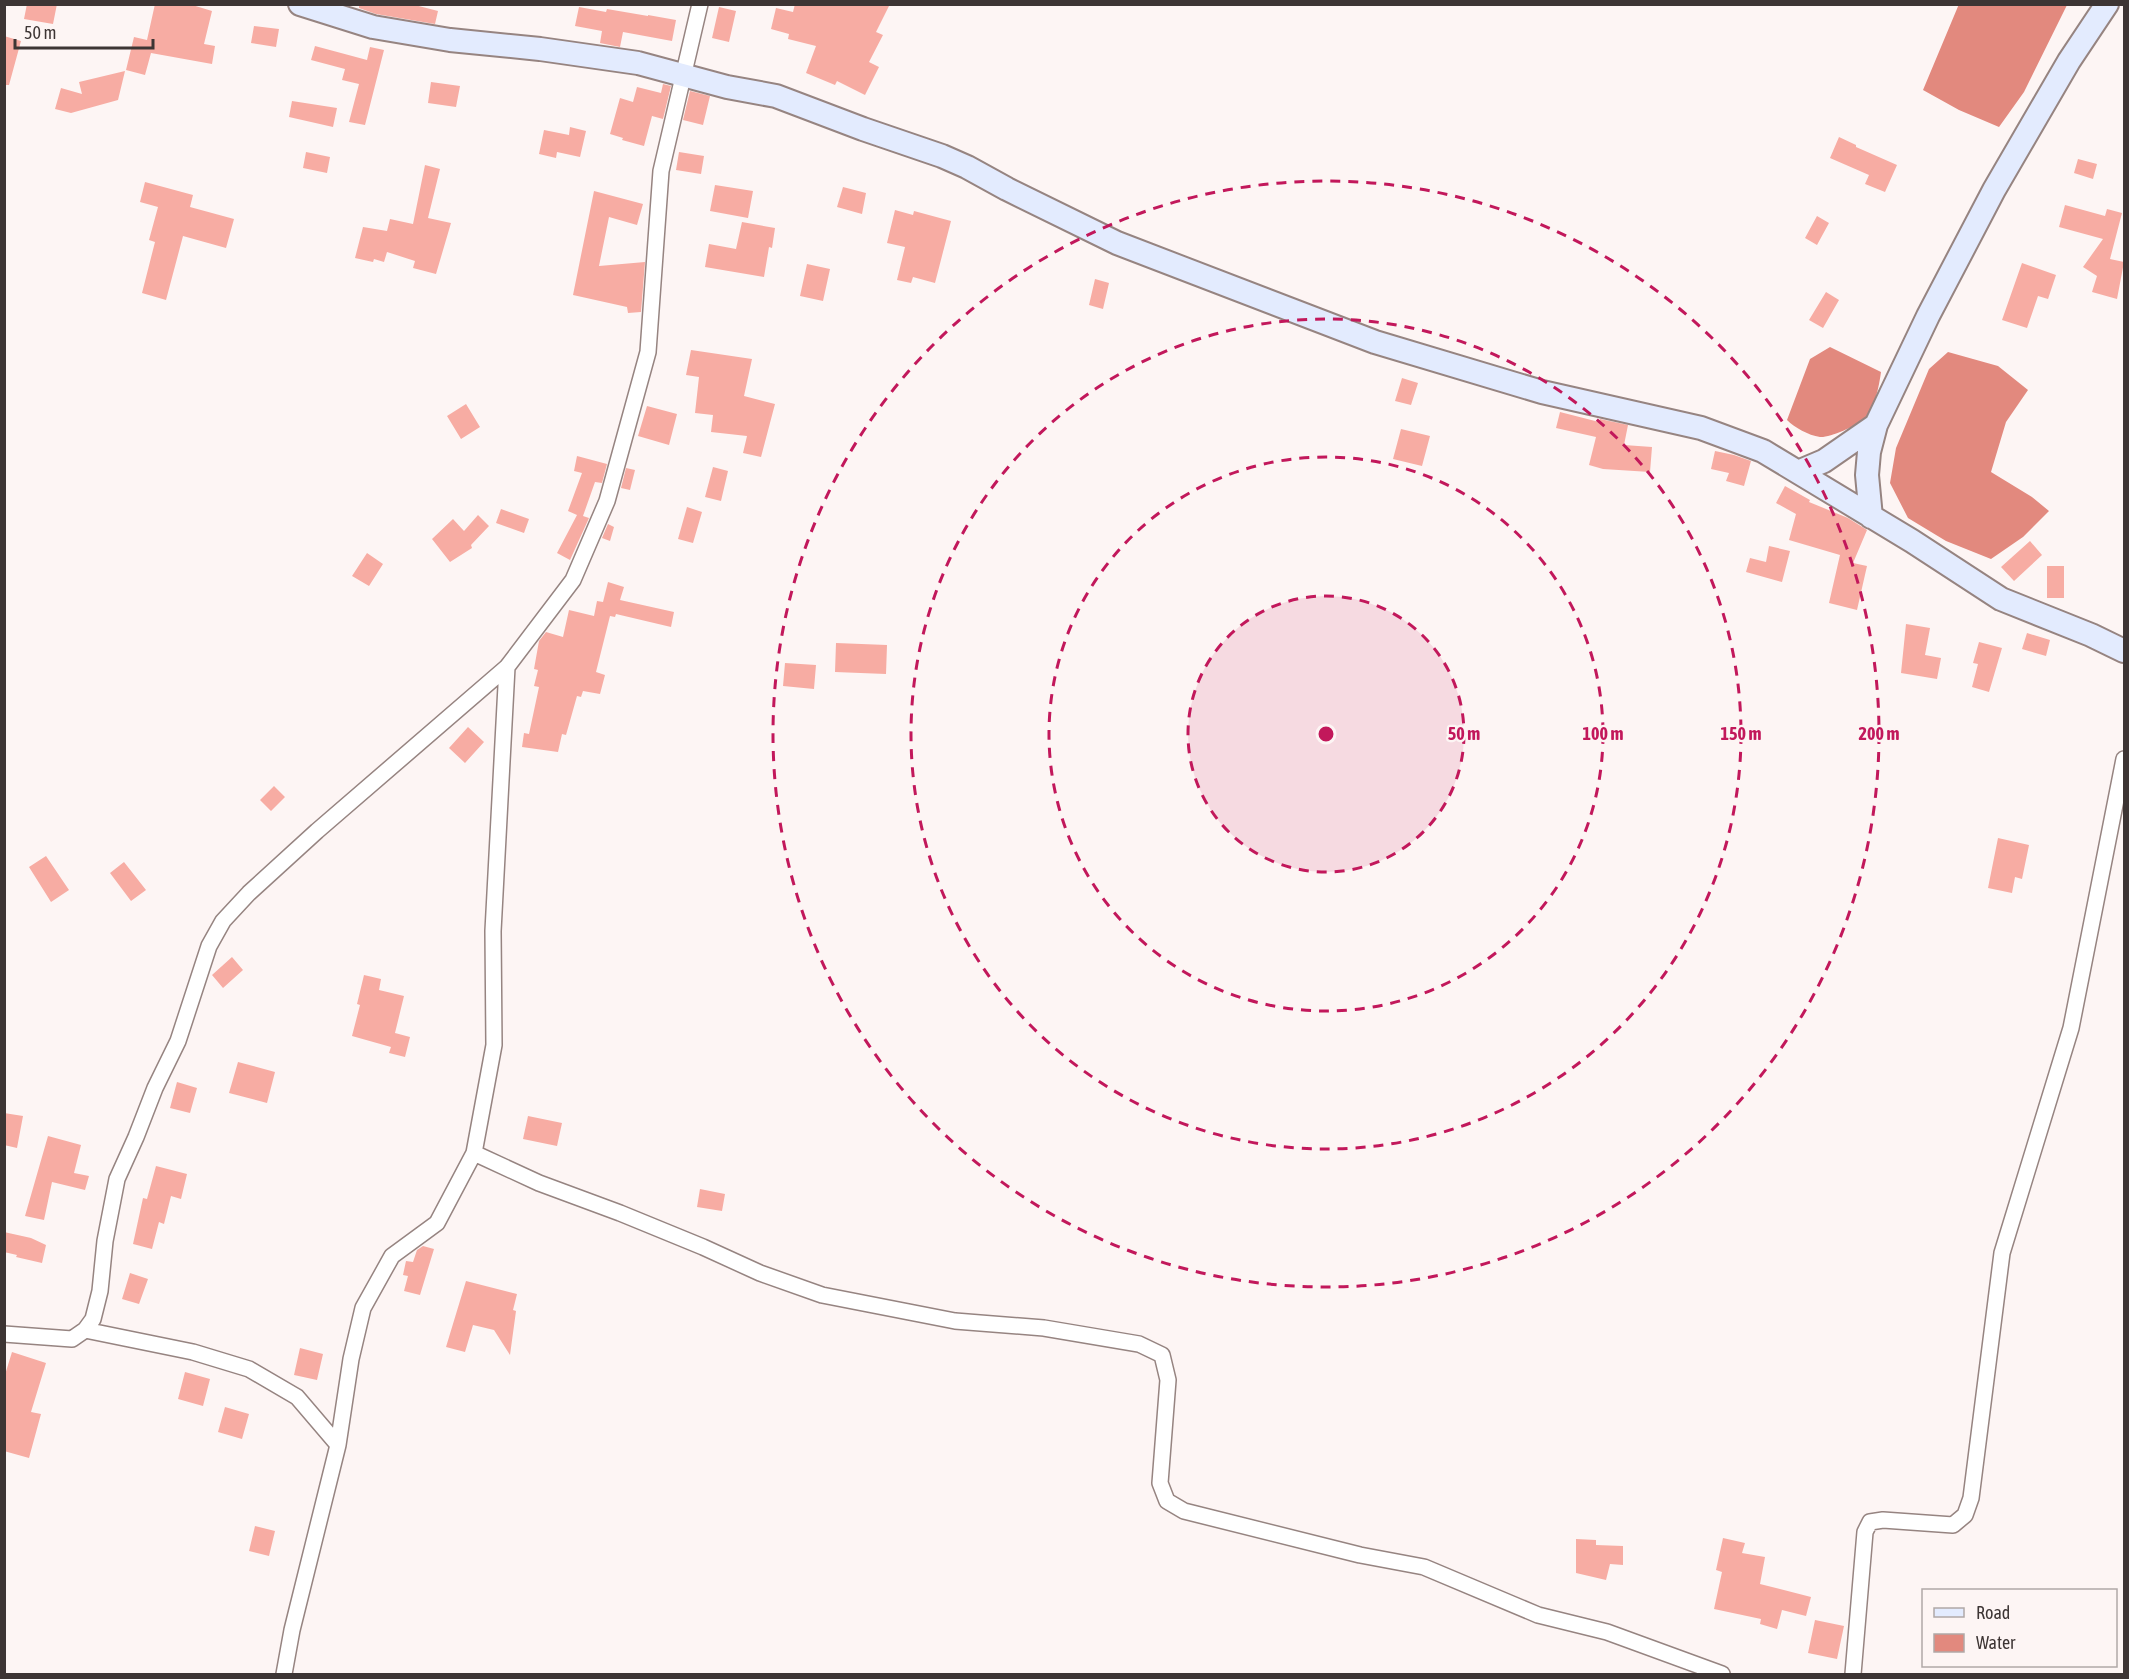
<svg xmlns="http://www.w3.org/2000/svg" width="2129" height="1679" viewBox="0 0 2129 1679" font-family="'Asap Condensed',sans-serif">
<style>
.water{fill:#e2897e}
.building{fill:#f7aca3}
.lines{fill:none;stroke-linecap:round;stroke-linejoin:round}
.street-casing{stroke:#968481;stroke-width:18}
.secondary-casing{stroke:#968481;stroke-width:26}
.street{stroke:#fff;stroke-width:15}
.secondary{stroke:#e3ebfe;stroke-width:22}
.ring{fill:none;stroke:#c2185b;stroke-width:3;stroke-dasharray:10 8}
.centre{fill:#c2185b;stroke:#fdf5f4;stroke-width:3}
.ring-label{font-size:18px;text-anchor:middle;font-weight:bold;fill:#c2185b;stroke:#fdf5f4;stroke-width:4.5;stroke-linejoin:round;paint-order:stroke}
</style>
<rect width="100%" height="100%" fill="#fdf5f4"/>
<path class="water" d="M 1959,4 L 2067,5 L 2024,92 L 1999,127 L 1959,110 L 1923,90 Z
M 1830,347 L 1881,372 C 1879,386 1875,410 1863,420 C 1856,426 1829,438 1820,437 C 1808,435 1795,428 1787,420 L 1810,359 Z
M 1948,352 L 1998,366 L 2028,390 L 2006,422 L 1991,472 L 2032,497 L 2049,511 L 2023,537 L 1991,559 L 1946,541 L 1908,518 L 1890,483 L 1896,448 L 1929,369 Z"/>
<path class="building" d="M 27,4 L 57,4 L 53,24 L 24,19 Z
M 155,4 L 189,4 L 212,11 L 204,44 L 215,46 L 212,64 L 151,53 L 145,75 L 126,70 L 134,37 L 147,40 Z
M 359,4 L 411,4 L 438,11 L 435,24 L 376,14 L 359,8 Z
M 795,4 L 890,4 L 876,32 L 883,35 L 869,62 L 879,67 L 865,95 L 837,81 L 835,85 L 806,73 L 816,46 L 788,39 L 789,34 L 771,29 L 776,8 L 793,12 Z
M 579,7 L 606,12 L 607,9 L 648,16 L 648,15 L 676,20 L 672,41 L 623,32 L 620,47 L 600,43 L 602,31 L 575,26 Z
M 719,7 L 736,11 L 729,42 L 712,38 Z
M 254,26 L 279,29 L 276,47 L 251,43 Z
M 4,36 L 21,41 L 9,85 L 4,85 Z
M 315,46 L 367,60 L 370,47 L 384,50 L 365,125 L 349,122 L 359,84 L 342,80 L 345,69 L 311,60 Z
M 125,71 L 118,100 L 71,113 L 55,109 L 61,88 L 82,94 L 79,82 Z
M 431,82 L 460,86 L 456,107 L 428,103 Z
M 663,84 L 671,86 L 663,119 L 652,116 L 644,146 L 622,140 L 623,138 L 610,134 L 620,98 L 633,102 L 637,87 L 661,93 Z
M 690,91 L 710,96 L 703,125 L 683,120 Z
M 292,101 L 337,108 L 333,127 L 289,117 Z
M 570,127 L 586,131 L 580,157 L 557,152 L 556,158 L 539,154 L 544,130 L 569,135 Z
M 1839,137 L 1856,145 L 1856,147 L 1897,165 L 1885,192 L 1865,184 L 1869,175 L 1830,158 Z
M 306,152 L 330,157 L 327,173 L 303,168 Z
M 679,152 L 704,156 L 701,174 L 676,170 Z
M 2078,159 L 2097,164 L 2093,179 L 2074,173 Z
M 425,165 L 440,169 L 428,218 L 451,223 L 436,274 L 413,268 L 415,261 L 387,252 L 384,262 L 374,259 L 373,262 L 355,258 L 363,227 L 387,231 L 390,219 L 413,224 Z
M 145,182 L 193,195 L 190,207 L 234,219 L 226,248 L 183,236 L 166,300 L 142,293 L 155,242 L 149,240 L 158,207 L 140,202 Z
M 715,185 L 753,191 L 748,218 L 710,211 Z
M 843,187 L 866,193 L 862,214 L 837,207 Z
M 594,191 L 643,204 L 637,225 L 609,217 L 599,266 L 645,262 L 641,312 L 628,313 L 627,307 L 573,295 Z
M 2065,205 L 2105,216 L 2107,209 L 2122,213 L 2110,259 L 2124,262 L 2117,299 L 2092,292 L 2097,276 L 2083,267 L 2103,239 L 2059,227 Z
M 895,210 L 913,215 L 914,211 L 951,221 L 935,283 L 913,277 L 911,283 L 897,280 L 905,247 L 887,243 Z
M 1817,216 L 1829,223 L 1817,245 L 1805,238 Z
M 742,222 L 775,228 L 772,248 L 769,247 L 764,277 L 705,267 L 709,244 L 736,249 Z
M 2022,263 L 2056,275 L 2048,299 L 2038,296 L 2027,328 L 2002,320 Z
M 807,264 L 830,269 L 823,301 L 800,296 Z
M 1095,279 L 1109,283 L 1103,309 L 1089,305 Z
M 1826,292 L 1839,300 L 1823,328 L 1809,320 Z
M 691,350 L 752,359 L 744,396 L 775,404 L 761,457 L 743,453 L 747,436 L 711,432 L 713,415 L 695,413 L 699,377 L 686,375 Z
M 1402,378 L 1418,383 L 1411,405 L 1395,401 Z
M 466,404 L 480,427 L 461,439 L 447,416 Z
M 647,406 L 677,414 L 669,445 L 638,436 Z
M 1560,412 L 1599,422 L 1600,419 L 1628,425 L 1624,445 L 1652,447 L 1650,472 L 1603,469 L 1589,465 L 1596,437 L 1556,428 Z
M 1401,429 L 1430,436 L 1422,466 L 1393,459 Z
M 1715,451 L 1734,455 L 1751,461 L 1744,486 L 1726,481 L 1729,473 L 1711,469 Z
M 577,456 L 607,464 L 602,483 L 595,482 L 583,516 L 589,518 L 570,560 L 557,553 L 577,515 L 568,511 L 582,473 L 574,471 Z
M 713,467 L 728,471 L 721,501 L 705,497 Z
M 626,468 L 635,470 L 630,490 L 621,488 Z
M 1785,486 L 1810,500 L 1809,502 L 1848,518 L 1867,530 L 1853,563 L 1867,566 L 1857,610 L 1829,603 L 1840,555 L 1789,540 L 1796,514 L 1776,503 Z
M 687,507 L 702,512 L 693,543 L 678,539 Z
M 501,509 L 529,519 L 524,533 L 496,523 Z
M 478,515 L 489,526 L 471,545 L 472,548 L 450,562 L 432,539 L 453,519 L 464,531 Z
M 608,524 L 614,527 L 610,541 L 602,538 Z
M 2030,541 L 2042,555 L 2014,581 L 2001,567 Z
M 1769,546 L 1790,551 L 1782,582 L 1746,572 L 1750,558 L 1766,562 Z
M 367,553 L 383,564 L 369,586 L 352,576 Z
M 2047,566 L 2064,566 L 2064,598 L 2047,598 Z
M 608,582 L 624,587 L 620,600 L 674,612 L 671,627 L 616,614 L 615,617 L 610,616 L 596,672 L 605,675 L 600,694 L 583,691 L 581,697 L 577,696 L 566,735 L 562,734 L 558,752 L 522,747 L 524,733 L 529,734 L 539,687 L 534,686 L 538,670 L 534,669 L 539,641 L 546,632 L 563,637 L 569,610 L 594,616 L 597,601 L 603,602 Z
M 1906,624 L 1930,628 L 1925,655 L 1941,658 L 1937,679 L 1901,673 Z
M 2027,633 L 2050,640 L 2046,656 L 2022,649 Z
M 1979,642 L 2002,648 L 1989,692 L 1972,687 L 1978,664 L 1973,663 Z
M 836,643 L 887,645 L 886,674 L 835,672 Z
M 785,663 L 816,665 L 814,689 L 783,686 Z
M 468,727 L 484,742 L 465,763 L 449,748 Z
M 274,786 L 285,797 L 271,811 L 260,800 Z
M 1998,838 L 2029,845 L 2022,879 L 2015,877 L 2012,893 L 1988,888 Z
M 46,856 L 69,890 L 51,902 L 29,867 Z
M 124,862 L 146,890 L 131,901 L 110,873 Z
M 232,957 L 243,970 L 223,988 L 212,975 Z
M 364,975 L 381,979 L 379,990 L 404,996 L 395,1033 L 410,1037 L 405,1057 L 389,1053 L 391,1047 L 352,1036 L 360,1005 L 357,1004 Z
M 238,1062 L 275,1072 L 267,1103 L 229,1093 Z
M 177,1082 L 197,1088 L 190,1113 L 170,1108 Z
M 4,1113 L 23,1116 L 17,1148 L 4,1145 Z
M 528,1116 L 562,1123 L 557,1146 L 523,1139 Z
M 48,1136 L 81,1145 L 74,1173 L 89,1176 L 85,1190 L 52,1182 L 44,1220 L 25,1216 Z
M 156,1166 L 187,1174 L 181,1199 L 171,1196 L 164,1224 L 159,1222 L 152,1249 L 133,1244 L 143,1198 L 147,1199 Z
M 700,1189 L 725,1194 L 722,1211 L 697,1207 Z
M 4,1232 L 31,1238 L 46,1245 L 42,1263 L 16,1257 L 17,1255 L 4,1252 Z
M 423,1246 L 434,1249 L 420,1295 L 404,1291 L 408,1276 L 403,1275 L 406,1261 L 413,1262 L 417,1250 Z
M 130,1273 L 148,1279 L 139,1304 L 122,1299 Z
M 466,1281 L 517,1294 L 513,1310 L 516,1311 L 510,1355 L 494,1330 L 473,1325 L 465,1352 L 446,1347 Z
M 300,1348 L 323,1354 L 317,1380 L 294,1375 Z
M 12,1352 L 46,1363 L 31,1412 L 41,1414 L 29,1458 L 4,1451 L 4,1378 Z
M 185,1372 L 210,1379 L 203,1406 L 178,1399 Z
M 225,1407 L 249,1414 L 242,1439 L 218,1432 Z
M 255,1526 L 275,1531 L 269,1556 L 249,1551 Z
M 1723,1538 L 1745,1543 L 1742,1553 L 1765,1557 L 1760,1584 L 1811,1597 L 1806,1616 L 1782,1610 L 1777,1629 L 1760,1624 L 1761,1619 L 1714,1609 L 1722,1572 L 1716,1570 Z
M 1576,1539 L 1596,1540 L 1596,1545 L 1623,1546 L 1623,1565 L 1610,1564 L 1606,1580 L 1576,1573 Z
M 1815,1620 L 1844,1626 L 1837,1659 L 1808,1653 Z"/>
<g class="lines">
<defs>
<path id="street" d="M 474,1153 L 539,1183 L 620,1213 L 703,1247 L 760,1273 L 822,1295 L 955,1321 L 1044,1328 L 1139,1344 L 1162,1355 L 1168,1380 L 1160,1483 L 1167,1501 L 1184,1511 L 1360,1555 L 1424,1567 L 1538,1615 L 1607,1632 L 1722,1674
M 85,1330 L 193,1352 L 249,1369 L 297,1397 L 338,1445
M 4,1334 L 72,1339 L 85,1330 L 93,1319 L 100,1291 L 105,1241 L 117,1179 L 136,1137 L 155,1088 L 178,1041 L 209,946 L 223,921 L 249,893 L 317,831 L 507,667 L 573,580 L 607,501 L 648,352 L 661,171 L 700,4
M 284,1674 L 292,1630 L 338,1445 L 351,1359 L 363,1308 L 392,1256 L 437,1223 L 474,1153 L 494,1045 L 493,931 L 507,667
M 1853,1674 L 1865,1532 L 1870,1522 L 1883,1520 L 1953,1525 L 1965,1515 L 1971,1498 L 2002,1253 L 2071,1028 L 2124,759"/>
<path id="secondary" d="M 300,4 L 373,27 L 450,40 L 540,49 L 638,63 L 727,87 L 776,96 L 863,129 L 942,156 L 967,167 L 1007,189 L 1117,243 L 1375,342 L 1542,392 L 1701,428 L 1763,451 L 1912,541 L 2001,599 L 2091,635 L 2124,651
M 1798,472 L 1824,461 L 1876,425
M 1871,517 L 1867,475 L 1869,452 L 1876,425 L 1928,316 L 1994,190 L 2069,61 L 2107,4"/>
</defs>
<use href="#street" class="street-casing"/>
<use href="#secondary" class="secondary-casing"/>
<use href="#street" class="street"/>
<use href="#secondary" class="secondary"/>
</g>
<circle cx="1326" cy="734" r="138" fill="#c2185b" fill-opacity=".12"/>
<g class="ring">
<circle cx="1326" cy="734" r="138"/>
<circle cx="1326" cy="734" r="277"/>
<circle cx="1326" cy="734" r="415"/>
<circle cx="1326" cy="734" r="553"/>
</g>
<circle cx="1326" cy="734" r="9" class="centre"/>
<g class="ring-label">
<text x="1464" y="740">50 m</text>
<text x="1603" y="740">100 m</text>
<text x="1741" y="740">150 m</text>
<text x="1879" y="740">200 m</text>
</g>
<rect width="2129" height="1679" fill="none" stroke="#3d3534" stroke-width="12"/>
<rect x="1922" y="1589" width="195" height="78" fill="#fdf5f4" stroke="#b0a8a7" stroke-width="1.5"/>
<rect x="1934" y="1608" width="30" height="9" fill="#e3ebfe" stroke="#b0a8a7" stroke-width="1.5"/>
<text x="1976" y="1619" font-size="18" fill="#3d3534">Road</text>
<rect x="1934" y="1634" width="30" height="18" fill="#e2897e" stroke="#b0a8a7" stroke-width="1.5"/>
<text x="1976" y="1649" font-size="18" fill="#3d3534">Water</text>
<path d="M15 39v9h138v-9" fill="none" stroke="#3d3534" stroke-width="3"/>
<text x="24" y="39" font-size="18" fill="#3d3534" stroke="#fdf5f4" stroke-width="4.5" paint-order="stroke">50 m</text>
</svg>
